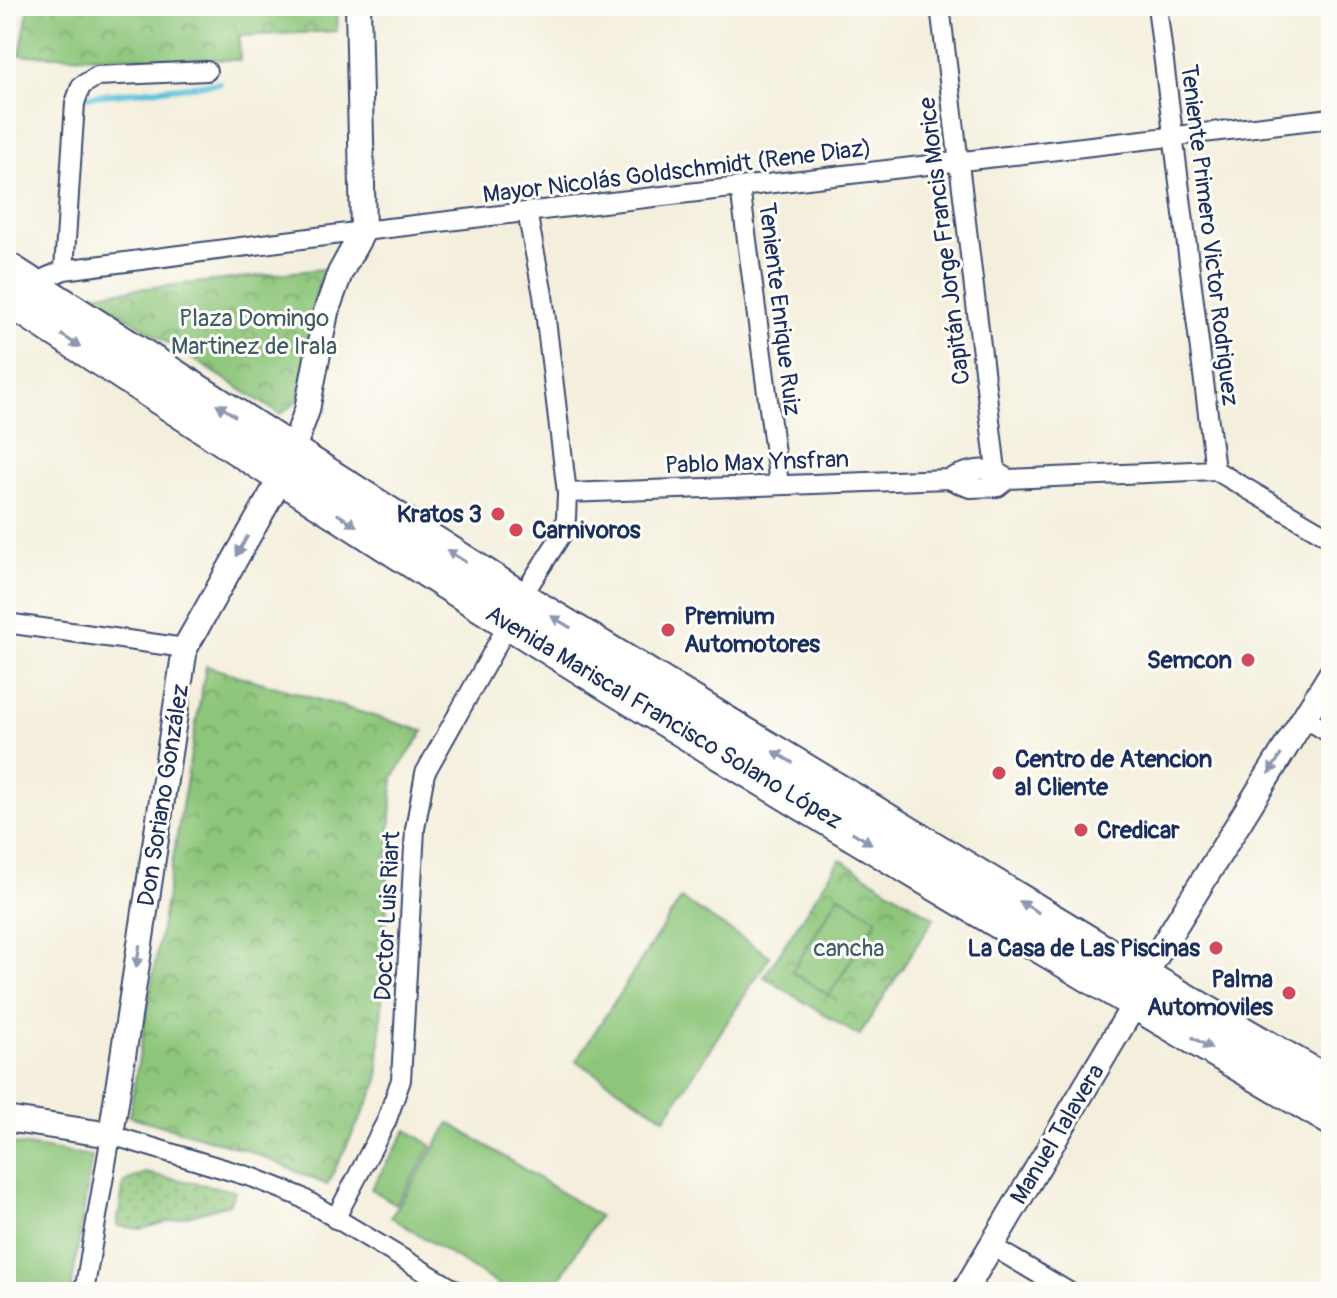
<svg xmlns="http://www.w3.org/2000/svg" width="1337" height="1298" viewBox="0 0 1337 1298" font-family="Pangolin,sans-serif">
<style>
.grass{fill:url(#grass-dots);stroke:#547a6c;stroke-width:2}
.park{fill:url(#park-crowns);stroke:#547a6c;stroke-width:2}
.pitch{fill:#8dc67a;stroke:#547a6c;stroke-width:2}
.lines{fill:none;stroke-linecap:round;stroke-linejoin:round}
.stream{stroke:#5cc1da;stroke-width:6}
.minor-casing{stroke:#3c4c71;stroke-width:22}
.tertiary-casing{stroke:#3c4c71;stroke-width:28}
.trunk-casing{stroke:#3c4c71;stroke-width:36}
.minor{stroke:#fff;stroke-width:18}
.tertiary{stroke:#fff;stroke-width:24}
.trunk{stroke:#fff;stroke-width:32}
.oneway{fill:#8d97ae}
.poi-dot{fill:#d1495b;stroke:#fdfcf7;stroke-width:3}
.labels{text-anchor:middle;stroke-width:6;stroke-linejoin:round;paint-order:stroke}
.street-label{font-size:24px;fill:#1b2f5e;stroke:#fdfcf7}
.park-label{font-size:24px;fill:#3d5c66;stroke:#fdfcf7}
.poi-label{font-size:24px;font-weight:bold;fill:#1b2f5e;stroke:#fdfcf7;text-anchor:end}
</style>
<defs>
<pattern id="grass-dots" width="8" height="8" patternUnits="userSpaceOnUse" patternTransform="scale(2)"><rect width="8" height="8" fill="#8dc67a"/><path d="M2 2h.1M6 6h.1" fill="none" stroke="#72a167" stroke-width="1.8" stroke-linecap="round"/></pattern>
<pattern id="park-crowns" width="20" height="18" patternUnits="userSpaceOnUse" patternTransform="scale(2)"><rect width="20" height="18" fill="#8dc67a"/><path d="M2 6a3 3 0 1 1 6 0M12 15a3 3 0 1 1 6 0" fill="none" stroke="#72a167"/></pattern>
</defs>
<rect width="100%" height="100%" fill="#fdfcf7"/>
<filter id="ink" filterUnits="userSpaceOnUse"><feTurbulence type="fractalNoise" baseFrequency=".0125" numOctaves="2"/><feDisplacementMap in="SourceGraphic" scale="16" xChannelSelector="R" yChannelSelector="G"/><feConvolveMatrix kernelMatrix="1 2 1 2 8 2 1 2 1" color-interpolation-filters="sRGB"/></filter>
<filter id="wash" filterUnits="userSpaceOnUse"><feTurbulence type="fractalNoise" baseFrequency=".006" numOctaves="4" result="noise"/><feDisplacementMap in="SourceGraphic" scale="32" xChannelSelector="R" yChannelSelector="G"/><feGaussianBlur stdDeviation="1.8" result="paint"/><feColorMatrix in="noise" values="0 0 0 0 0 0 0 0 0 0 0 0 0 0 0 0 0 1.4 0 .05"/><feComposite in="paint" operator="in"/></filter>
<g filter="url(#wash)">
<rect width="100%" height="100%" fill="#f4efdd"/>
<path class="grass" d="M 145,1173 L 235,1191 L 229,1204 L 142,1229 L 117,1226 L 124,1182 Z"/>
<path class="park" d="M 29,6 L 338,6 L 337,31 L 239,36 L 240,60 L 20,55 Z
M 324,269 L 318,287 L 299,397 L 291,407 L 280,414 L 91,294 Z
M 206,666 L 424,731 L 393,777 L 378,1083 L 327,1185 L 250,1151 L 129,1116 Z
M 840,859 L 934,918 L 859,1036 L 764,977 Z"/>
<path class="pitch" d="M 839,895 L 877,919 L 829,995 L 792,972 Z
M 681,899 L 770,956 L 665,1118 L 576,1061 Z
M 450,1123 L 599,1216 L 551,1292 L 510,1292 L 391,1217 Z
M 407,1130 L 432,1146 L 396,1204 L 371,1189 Z
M 6,1143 L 92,1156 L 71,1292 L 6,1292 Z"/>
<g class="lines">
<path class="stream" d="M 84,97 L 219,83"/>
</g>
</g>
<g filter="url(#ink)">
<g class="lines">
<defs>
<path id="minor" d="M 940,6 L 996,470
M 1157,6 L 1215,470
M 740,187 L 779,484
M 64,270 L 75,103 L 81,86 L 97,76 L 207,71
M 31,284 L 64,270 L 363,231 L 1331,118
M 948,479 L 970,488 L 998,487 L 1008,479
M 1008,479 L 1215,470 L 1331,538
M 567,493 L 948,479 C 970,469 988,464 1008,479
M 521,598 L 562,534 L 566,518 L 567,493 L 543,295 L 527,212
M 6,623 L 185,648
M 1303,717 L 1331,734
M 335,1219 L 386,1122 L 401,1080 L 415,829 L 425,773 L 509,623
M 990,1245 L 1069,1292
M 84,1292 L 111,1135 L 254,1178 L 299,1196 L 458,1292"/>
<path id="tertiary" d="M 292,452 L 307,410 L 326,312 L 340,273 L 363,231 L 358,6
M 6,1119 L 111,1135 L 185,648 L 281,478
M 964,1292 L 1147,983 L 1144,976 L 1331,674"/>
<path id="trunk" d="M 6,268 L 521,598 L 1144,976 L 1331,1084
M 6,298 C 173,406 338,516 506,621 C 778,792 1055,956 1331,1119"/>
</defs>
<use href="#minor" class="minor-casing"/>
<use href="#tertiary" class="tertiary-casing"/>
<use href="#trunk" class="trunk-casing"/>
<use href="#minor" class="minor"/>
<use href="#tertiary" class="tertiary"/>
<use href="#trunk" class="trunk"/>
</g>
<defs><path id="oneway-solid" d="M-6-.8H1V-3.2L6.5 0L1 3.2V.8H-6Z" transform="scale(2)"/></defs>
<g class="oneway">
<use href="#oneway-solid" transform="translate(71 341) rotate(33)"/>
<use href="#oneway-solid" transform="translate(226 410) rotate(-147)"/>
<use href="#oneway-solid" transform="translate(347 520) rotate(32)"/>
<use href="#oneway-solid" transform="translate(242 546) rotate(119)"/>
<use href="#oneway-solid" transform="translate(456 556) rotate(-148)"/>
<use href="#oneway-solid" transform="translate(561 622) rotate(-149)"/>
<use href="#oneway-solid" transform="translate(783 757) rotate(-149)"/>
<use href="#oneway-solid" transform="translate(1275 764) rotate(122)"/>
<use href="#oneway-solid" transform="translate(862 838) rotate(31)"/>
<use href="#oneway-solid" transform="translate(1029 907) rotate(-149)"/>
<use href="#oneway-solid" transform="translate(138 956) rotate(99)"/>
<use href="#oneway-solid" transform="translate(1202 1043) rotate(31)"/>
</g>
</g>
<g class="poi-dot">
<circle cx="498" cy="514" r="8"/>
<circle cx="516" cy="530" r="8"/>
<circle cx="668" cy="630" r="8"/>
<circle cx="1248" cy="660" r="8"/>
<circle cx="999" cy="773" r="8"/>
<circle cx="1081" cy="830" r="8"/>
<circle cx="1216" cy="948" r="8"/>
<circle cx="1289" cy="993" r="8"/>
</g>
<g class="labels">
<g class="street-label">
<text transform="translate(677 171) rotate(-7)" y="8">Mayor Nicolás Goldschmidt (Rene Diaz)</text>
<text transform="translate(1210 235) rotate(83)" y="8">Teniente Primero Victor Rodriguez</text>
<text transform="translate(944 241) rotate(-97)" y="8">Capitán Jorge Francis Morice</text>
<text transform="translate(780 309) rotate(83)" y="8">Teniente Enrique Ruiz</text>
<text transform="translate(757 462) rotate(-2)" y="8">Pablo Max Ynsfran</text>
<text transform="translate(664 717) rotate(31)" y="8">Avenida Mariscal Francisco Solano López</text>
<text transform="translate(163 795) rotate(-81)" y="8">Don Soriano González</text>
<text transform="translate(387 916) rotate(-87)" y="8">Doctor Luis Riart</text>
<text transform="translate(1057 1134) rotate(-59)" y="8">Manuel Talavera</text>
</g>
<g class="park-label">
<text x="254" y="326">Plaza Domingo<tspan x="254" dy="28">Martinez de Irala</tspan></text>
<text x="849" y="956">cancha</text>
</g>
<g class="poi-label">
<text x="482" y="522">Kratos 3</text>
<text x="532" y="538" text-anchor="start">Carnivoros</text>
<text x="684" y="624" text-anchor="start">Premium<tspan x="684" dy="28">Automotores</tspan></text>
<text x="1232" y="668">Semcon</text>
<text x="1015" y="767" text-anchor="start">Centro de Atencion<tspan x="1015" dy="28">al Cliente</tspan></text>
<text x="1097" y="838" text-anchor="start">Credicar</text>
<text x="1200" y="956">La Casa de Las Piscinas</text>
<text x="1273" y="987">Palma<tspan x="1273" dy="28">Automoviles</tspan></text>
</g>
</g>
<rect width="1337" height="1298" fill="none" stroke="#fdfcf7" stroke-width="32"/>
</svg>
